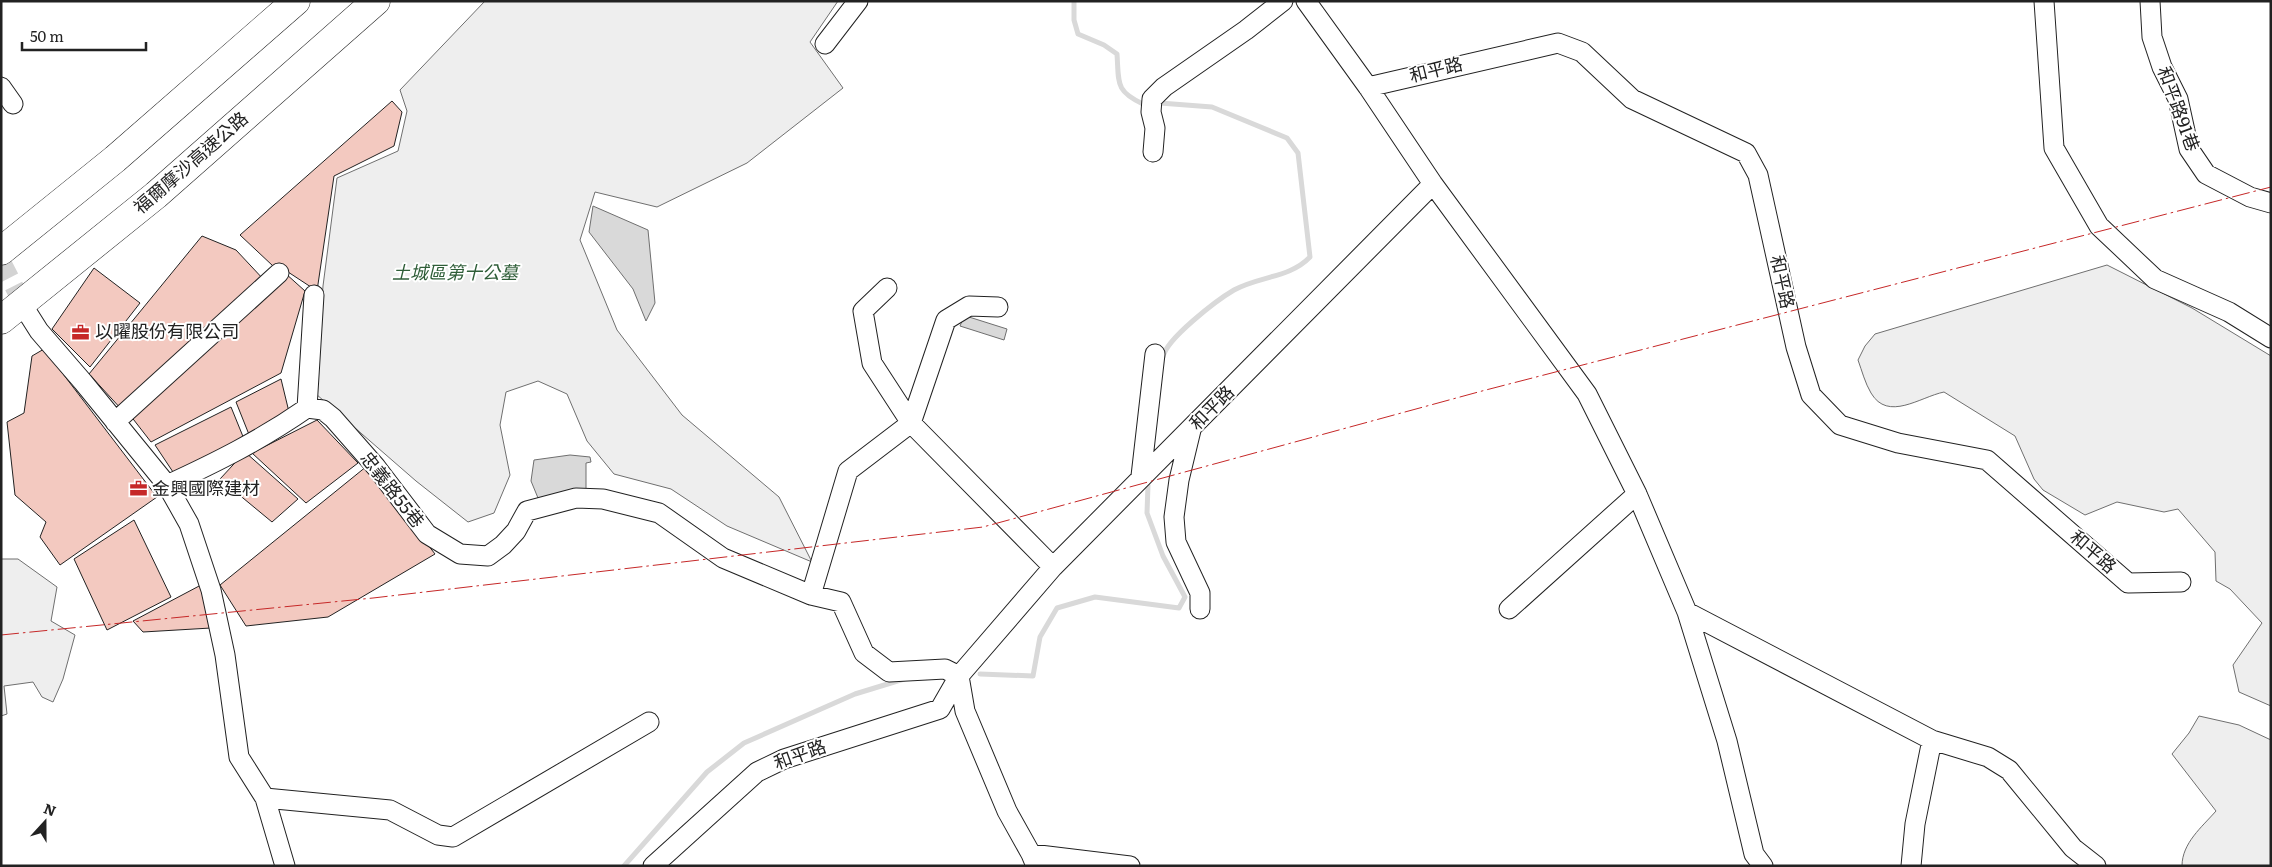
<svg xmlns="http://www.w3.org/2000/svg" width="2272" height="867" viewBox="0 0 2272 867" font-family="Literata,'Noto Sans TC',serif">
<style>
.green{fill:#eee;stroke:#6f6f6f}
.water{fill:#d9d9d9;stroke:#6f6f6f}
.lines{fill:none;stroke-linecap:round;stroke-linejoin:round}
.stream{stroke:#d9d9d9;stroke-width:5}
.building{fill:#f3c9c0;stroke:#222}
.minor-tunnel{stroke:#d3d3d3;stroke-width:19;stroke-dasharray:19 9;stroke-linecap:butt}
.minor-casing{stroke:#222;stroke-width:21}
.highway-casing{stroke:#222;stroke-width:29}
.minor{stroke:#fff;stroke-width:19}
.highway{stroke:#fff;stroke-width:28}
.power{stroke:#c62828;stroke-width:1;stroke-dasharray:18 4 2.5 4;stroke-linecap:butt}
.labels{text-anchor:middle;stroke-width:4;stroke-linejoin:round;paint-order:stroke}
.street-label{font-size:18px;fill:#222;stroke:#fff}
.park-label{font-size:18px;font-style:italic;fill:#2f5e38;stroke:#fff}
.poi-label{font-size:18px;fill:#222;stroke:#fff;text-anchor:start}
</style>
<rect width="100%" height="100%" fill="#fff"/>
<path class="green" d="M 485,1 L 838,1 L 810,42 L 843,88 L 747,163 L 657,207 L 595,192 L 580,240 L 617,330 L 682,415 L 779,497 L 812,562 L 727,526 L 671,489 L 614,474 L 587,441 L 567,394 L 538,381 L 506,392 L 500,425 L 510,475 L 494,513 L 468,522 L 416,481 L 316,394 L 323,286 L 337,178 L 398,151 L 407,111 L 400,90 Z
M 2107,265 L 2192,308 L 2271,356 L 2271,706 L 2239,692 L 2233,665 L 2262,623 L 2230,589 L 2216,581 L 2215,552 L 2178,509 L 2164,512 L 2117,502 L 2085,515 L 2043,490 L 2034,479 L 2015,436 L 1944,392 C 1920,397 1888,422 1871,393 C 1865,383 1862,371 1858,360 L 1865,346 L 1875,334 Z
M 1,559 L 18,559 L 57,587 L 51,621 L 75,635 L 63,679 L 53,702 L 42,697 L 33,682 L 4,686 L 7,714 L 1,716 Z
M 2199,716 L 2239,725 L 2271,740 L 2271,866 L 2182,866 C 2182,843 2202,827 2216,811 L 2172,754 L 2189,733 Z"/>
<path class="water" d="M 593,206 L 648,230 L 655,303 L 646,321 L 633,289 L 589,232 Z
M 969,317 L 1007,329 L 1004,340 L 960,326 L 963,319 Z
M 570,455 L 590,457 L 591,462 L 586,463 L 586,489 L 538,498 L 531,481 L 534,460 Z"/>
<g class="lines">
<path class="stream" d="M 1074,1 L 1074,20 L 1078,34 L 1104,45 L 1117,54 C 1119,83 1115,91 1143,104
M 1160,103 L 1212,107 L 1287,138 L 1298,153 L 1310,257 C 1290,278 1259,276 1234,290 C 1217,300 1166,339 1163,357
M 980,674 L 1033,676 L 1040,637 L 1057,608 L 1095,597 L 1179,608 L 1185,597 L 1163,556 L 1147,513 L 1148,485
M 624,866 L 707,772 L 744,743 L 855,694 L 904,679"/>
</g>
<path class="building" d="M 392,101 L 402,112 L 394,146 L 334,176 L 317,291 L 285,270 L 273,266 L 240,235 Z
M 202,236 L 236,250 L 265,281 L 123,411 L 89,374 Z
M 94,268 L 140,303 L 90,367 L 52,329 Z
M 285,273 L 305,291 L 281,373 L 151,442 L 130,415 Z
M 44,349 L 157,497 L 60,565 L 40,537 L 46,522 L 15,495 L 7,422 L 24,413 L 32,356 Z
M 281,379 L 289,412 L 250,437 L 236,402 Z
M 231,407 L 244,439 L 175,475 L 155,445 Z
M 317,420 L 358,463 L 306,503 L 252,453 Z
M 245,452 L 298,499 L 272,522 L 220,479 Z
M 367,466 L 435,554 L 328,617 L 246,626 L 220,585 Z
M 134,520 L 171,597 L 107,630 L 74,559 Z
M 201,585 L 211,628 L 143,632 L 133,621 Z"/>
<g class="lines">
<path class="minor-tunnel" d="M 1,261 L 27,312"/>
<defs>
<path id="minor" d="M 1306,1 L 1368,87 L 1433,184 L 1587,394 L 1637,494 L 1687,612 L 1932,740 L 1988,757 L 2009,770 L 2073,848 L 2096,866
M 2044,1 L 2054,148 L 2099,226 L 2155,279 L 2229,312 L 2271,338
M 2150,1 L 2152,37 L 2162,67 L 2178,99 L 2189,149 L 2206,174 L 2250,197 L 2271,203
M 825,44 L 858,1
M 1,87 L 13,104
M 1368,87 L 1558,43 L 1582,52 L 1632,99 L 1746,153 L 1758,175 L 1796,347 L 1811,395 L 1840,425 L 1898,443 L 1987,460 L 2128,583 L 2181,582
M 1153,152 L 1155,128 L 1151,112 L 1152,99 L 1164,87 L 1246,30 L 1283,1
M 887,288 L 863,311 L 872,363 L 911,423 L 848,471 L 811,595 L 841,602 L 864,653 L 889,672 L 945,669 L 959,676
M 998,307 L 969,306 L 946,320 L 911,423 L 1053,567
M 27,312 L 39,331 L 83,382 L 167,485 L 189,524 L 211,590 L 225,655 L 239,757 L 265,798 L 285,866
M 307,408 L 314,295
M 115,422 L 279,273
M 1191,430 L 1179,480 L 1174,517 L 1176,542 L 1200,593 L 1200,609
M 1141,476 L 1155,354
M 167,485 C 217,462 261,440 307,408 L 323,410 L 333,418 L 376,467 L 427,534 L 460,554 L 488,556 L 503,545 L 516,531 L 527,511 L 576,498 L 603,499 L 659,513 L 723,558 L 811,595
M 1509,609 L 1637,494
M 1687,612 L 1727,741 L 1754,854 L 1763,866
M 959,676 L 965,711 L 1007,811 L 1031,854 L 1036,866
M 265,798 L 390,810 L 438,835 L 453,837 L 649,722
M 1031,854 L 1130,866
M 653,866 L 757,772 L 784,759 L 940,709 L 959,676 L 1053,567 L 1433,184
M 1911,866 L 1915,824 L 1932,740"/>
<path id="highway" d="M 1,251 L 115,159 L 296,1
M 1,320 L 156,195 L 376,1"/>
</defs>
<use href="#minor" class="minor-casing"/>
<use href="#highway" class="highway-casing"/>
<use href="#minor" class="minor"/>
<use href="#highway" class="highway"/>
<path class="power" d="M 1,635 L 373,598 L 983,527 L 1482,391 L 2271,187"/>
</g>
<defs>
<symbol id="office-bare" viewBox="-9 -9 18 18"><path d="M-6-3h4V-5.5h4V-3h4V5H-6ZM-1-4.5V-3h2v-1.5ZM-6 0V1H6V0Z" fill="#c62828" stroke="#fff" stroke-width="2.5" paint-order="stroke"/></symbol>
</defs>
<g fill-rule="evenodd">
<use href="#office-bare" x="68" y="320" width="25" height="25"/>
<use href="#office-bare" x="126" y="476" width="25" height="25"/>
</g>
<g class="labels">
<g class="street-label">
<text transform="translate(1436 70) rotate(-14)" y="6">和平路</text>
<text transform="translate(2178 109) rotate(70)" y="6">和平路91巷</text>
<text transform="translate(191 163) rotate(-41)" y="6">福爾摩沙高速公路</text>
<text transform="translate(1782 282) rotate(78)" y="6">和平路</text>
<text transform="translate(1212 408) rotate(-45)" y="6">和平路</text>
<text transform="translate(392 490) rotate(52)" y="6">忠義路55巷</text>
<text transform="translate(2093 552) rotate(41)" y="6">和平路</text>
<text transform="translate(800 755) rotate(-20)" y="6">和平路</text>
</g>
<g class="park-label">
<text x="455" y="279">土城區第十公墓</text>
</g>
<g class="poi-label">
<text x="95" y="338">以曜股份有限公司</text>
<text x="152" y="495">金興國際建材</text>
</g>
</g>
<rect width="2272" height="867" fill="none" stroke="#222222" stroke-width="5"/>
<g transform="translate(45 822) rotate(21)" stroke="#ffffff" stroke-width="4" paint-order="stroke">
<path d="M0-4L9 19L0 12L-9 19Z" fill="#222222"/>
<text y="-8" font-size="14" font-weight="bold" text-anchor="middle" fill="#222222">N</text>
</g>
<path d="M22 42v8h124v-8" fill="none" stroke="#222222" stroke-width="2.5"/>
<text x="30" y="42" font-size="15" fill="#222222" stroke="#ffffff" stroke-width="4" paint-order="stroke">50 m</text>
</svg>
